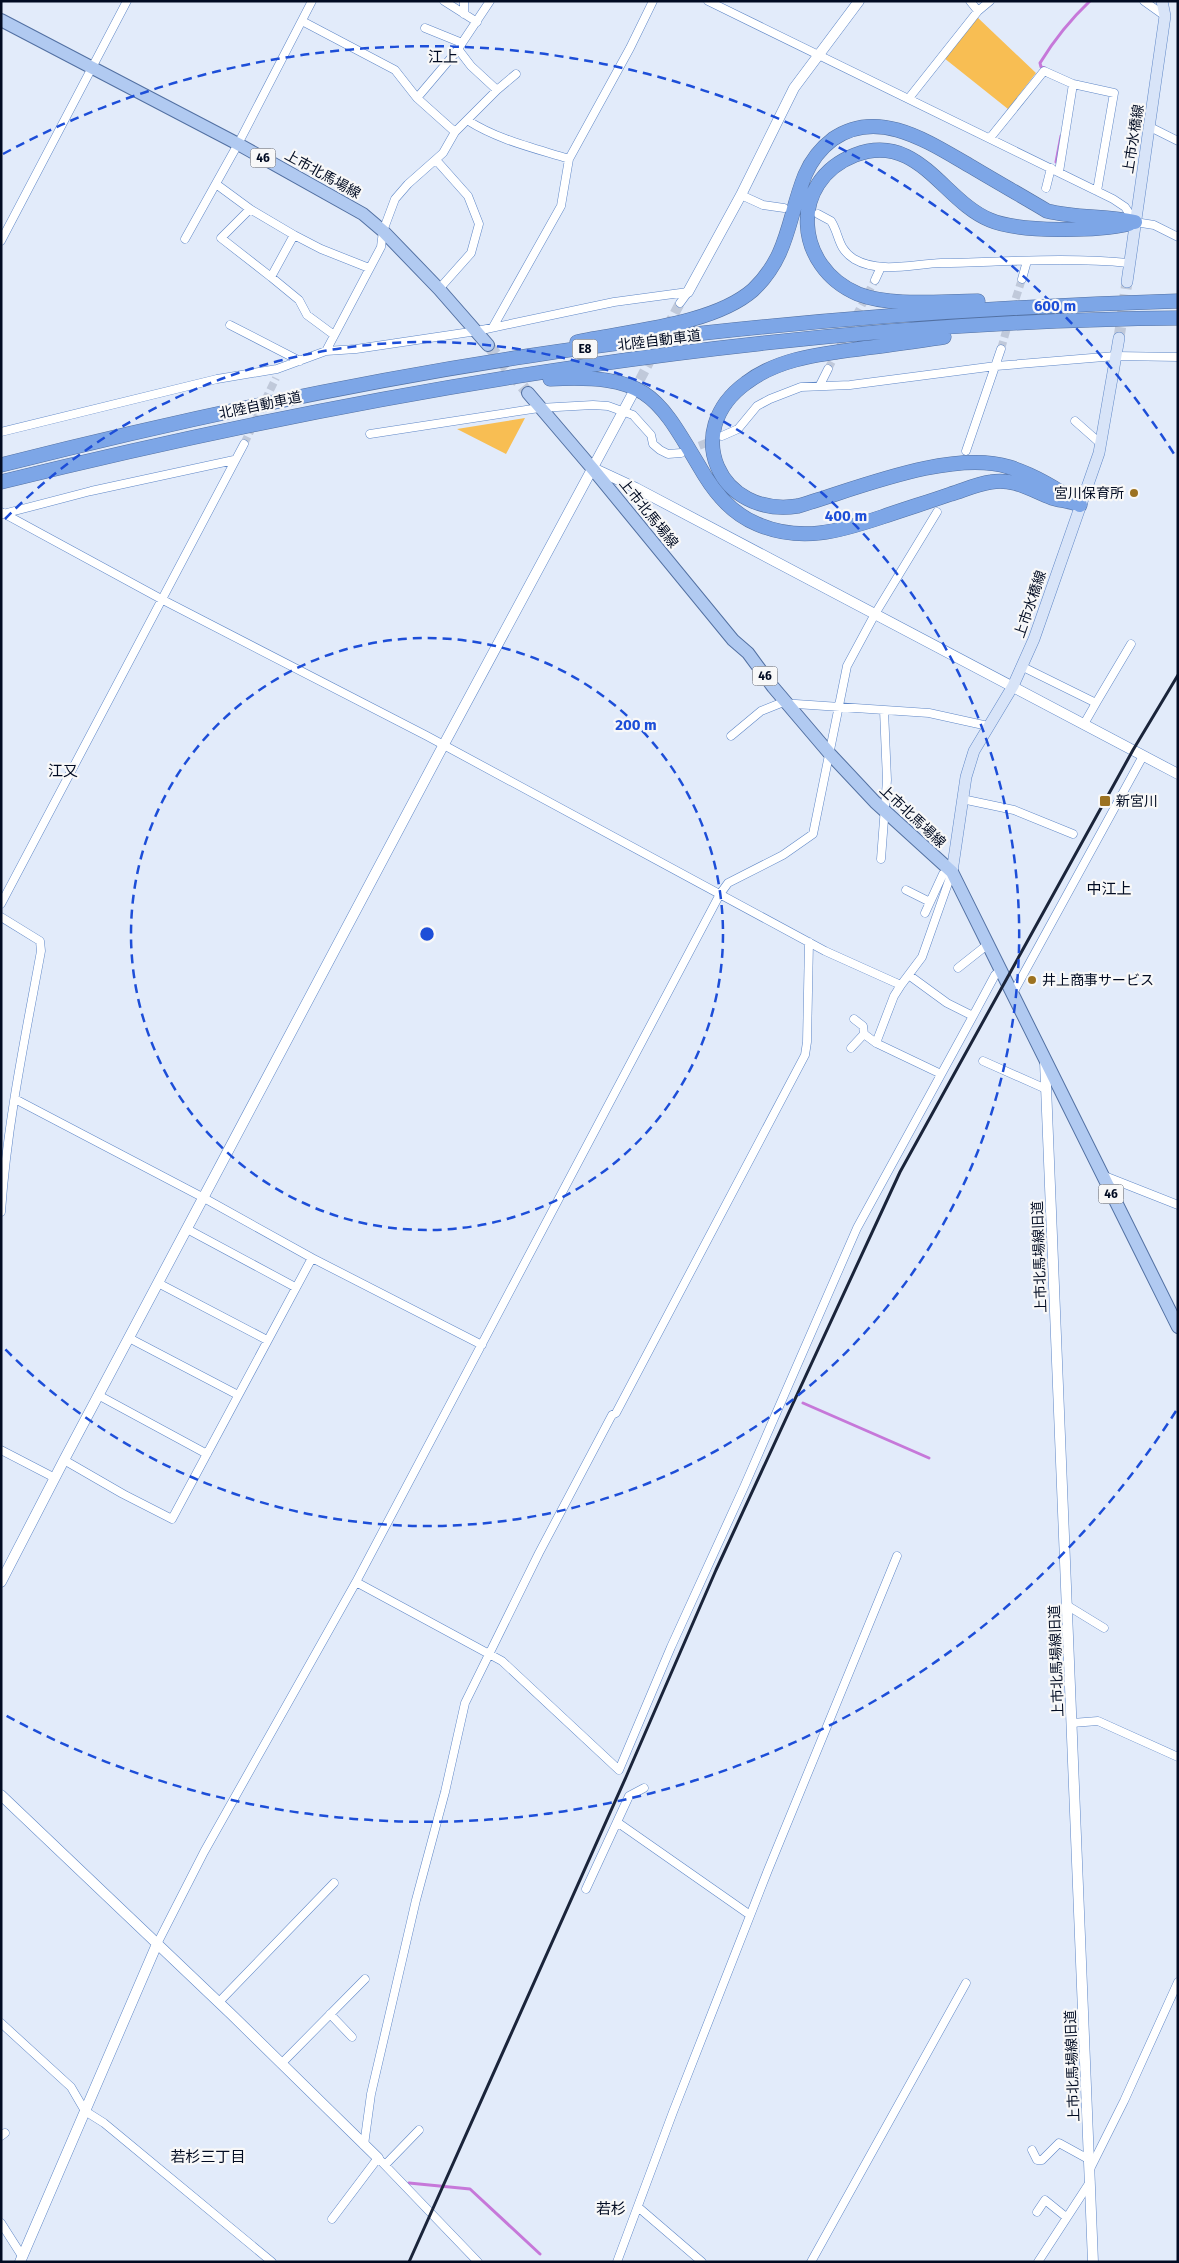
<svg xmlns="http://www.w3.org/2000/svg" width="1179" height="2263" viewBox="0 0 1179 2263" font-family="'Fira Sans','Noto Sans JP',sans-serif">
<style>
.green{fill:#f8be53}
.lines{fill:none;stroke-linecap:round;stroke-linejoin:round}
.stream{stroke:#c678d9;stroke-width:3}
.minor-tunnel{stroke:#c0c9da;stroke-width:8;stroke-dasharray:8 4;stroke-linecap:butt}
.tertiary-tunnel{stroke:#c0c9da;stroke-width:10;stroke-dasharray:10 5;stroke-linecap:butt}
.secondary-tunnel{stroke:#c0c9da;stroke-width:11;stroke-dasharray:11 5.5;stroke-linecap:butt}
.primary-tunnel{stroke:#c0c9da;stroke-width:12;stroke-dasharray:12 6;stroke-linecap:butt}
.minor-casing{stroke:#5f87c7;stroke-width:9}
.tertiary-casing{stroke:#5f87c7;stroke-width:11}
.secondary-casing{stroke:#5f87c7;stroke-width:12}
.primary-casing{stroke:#5270a2;stroke-width:14}
.motorway-casing{stroke:#5270a2;stroke-width:15}
.minor{stroke:#fff;stroke-width:8}
.tertiary{stroke:#fff;stroke-width:10}
.secondary{stroke:#d8e4f8;stroke-width:11}
.primary{stroke:#b1caf1;stroke-width:12}
.motorway{stroke:#7da6e7;stroke-width:14}
.rail{stroke:#1a243a;stroke-width:3}
.ring{fill:none;stroke:#1d4ed8;stroke-width:2.5;stroke-dasharray:9 6}
.poi-dot{fill:#9c7221;stroke:#f8f8f8;stroke-width:2}
.labels{text-anchor:middle;stroke-width:4.5;stroke-linejoin:round;paint-order:stroke}
.shield{fill:#f8f8f8;stroke:#4b5262;stroke-width:1}
.shield-label{font-size:12px;font-weight:bold;fill:#010b22}
.street-label{font-size:14px;fill:#010b22;stroke:#f8f8f8}
.poi-label{font-size:14px;fill:#010b22;stroke:#f8f8f8;text-anchor:start}
.neighbourhood-label{font-size:15px;fill:#010b22;stroke:#f8f8f8}
.centre{fill:#1d4ed8;stroke:#f8f8f8;stroke-width:2.5}
.ring-label{font-size:15px;text-anchor:middle;font-weight:bold;fill:#1d4ed8;stroke:#f8f8f8;stroke-width:4.5;stroke-linejoin:round;paint-order:stroke}
</style>
<rect width="100%" height="100%" fill="#e2ebfa"/>
<path class="green" d="M 976,16 L 1036,73 L 1008,109 L 944,58 Z
M 525,418 L 506,454 L 457,429 Z"/>
<g class="lines">
<path class="stream" d="M 1045,68 L 1041,67 L 1040,63 C 1054,40 1070,20 1090,1
M 1056,162 L 1061,136
M 803,1403 L 929,1458
M 409,2183 L 470,2189 L 540,2254"/>
<path class="minor-tunnel" d="M 1012,310 L 1022,279
M 1001,349 L 1009,321
M 828,369 L 875,280
M 244,444 L 276,378
M 688,450 L 714,440"/>
<path class="tertiary-tunnel" d="M 633,393 L 680,303"/>
<path class="secondary-tunnel" d="M 1119,338 L 1127,282"/>
<path class="primary-tunnel" d="M 488,345 L 528,393"/>
<defs>
<path id="minor" d="M 444,1 L 477,22
M 708,1 L 1113,199 L 1125,207 L 1135,222 L 1154,225 L 1178,237
M 1144,1 L 1165,16
M 978,11 L 990,1
M 464,14 L 464,1
M 302,21 L 395,70 L 417,98
M 425,28 L 462,43
M 458,49 L 471,66 L 497,90 L 467,120
M 497,90 L 516,74
M 909,98 L 978,11 L 970,1
M 1150,127 L 1178,141
M 455,132 L 467,120 C 498,140 534,148 569,159
M 990,138 L 1044,71 L 1073,84 L 1114,93 L 1097,191
M 436,160 L 468,196 L 479,224 L 471,253 L 439,289
M 1059,172 L 1073,84
M 216,184 L 250,209 L 221,238 L 271,277 L 294,235 L 250,209
M 1046,188 L 1051,168
M 741,195 L 763,205 L 784,208
M 818,214 L 831,221 C 840,235 837,248 854,259 C 880,274 913,264 941,263 C 1003,262 1067,257 1128,263
M 294,235 L 321,249 L 369,268
M 185,239 L 238,144 L 312,1
M 1,241 L 127,1
M 271,277 L 299,300 L 307,315 L 334,335
M 1022,279 L 1027,261
M 875,280 L 881,267
M 680,303 L 688,292
M 230,325 L 300,361
M 493,327 L 561,206 L 569,159 L 630,48 L 653,1
M 326,351 L 381,247 L 383,231 L 395,199 L 408,184 L 443,153 L 455,132 L 417,98 L 456,52 L 490,1
M 820,385 L 828,369
M 1075,421 L 1101,444
M 1,432 L 217,379 L 277,369 L 326,351 L 356,349 L 477,331 L 614,302 L 688,292
M 370,434 L 539,408 L 593,405 L 608,406 L 633,415 L 651,435 L 653,444 L 660,450 L 668,454 L 681,453
M 722,436 L 738,429 L 757,406 L 770,399 L 801,387 L 850,385 L 996,366 L 1116,356 L 1178,357
M 966,451 L 1001,349
M 1,512 L 163,600 L 427,736 L 825,951 L 894,982 L 901,985 L 922,957 L 952,872
M 3,514 L 91,491 L 234,460
M 1023,667 L 1096,703 L 1084,724
M 1096,703 L 1131,644
M 731,736 L 761,711 L 781,703 L 929,713 L 988,726
M 962,799 L 1014,810 L 1073,834
M 881,859 L 887,780 L 884,710
M 906,890 L 930,902
M 1,904 L 244,444
M 925,913 L 943,874 L 952,872
M 1,917 L 40,941 L 41,951 C 25,1038 7,1124 1,1212
M 958,968 L 987,945
M 910,976 L 947,1003 L 973,1016 L 995,975 L 1000,970
M 1012,995 L 1143,756
M 854,1019 L 863,1026 L 864,1034
M 876,1043 L 941,1074
M 851,1048 L 864,1034 L 876,1043 L 894,996 L 901,985
M 983,1061 L 1046,1089
M 15,1099 L 204,1198 L 312,1258 L 482,1345
M 1102,1175 L 1178,1205
M 187,1229 L 295,1287
M 158,1283 L 267,1340
M 129,1338 L 238,1395
M 98,1395 L 207,1454
M 1,1450 L 55,1478
M 64,1460 L 123,1494 L 172,1519 L 312,1258
M 356,1582 L 502,1661 L 619,1770 L 671,1647 L 744,1487 L 857,1228 L 973,1016
M 1068,1606 L 1104,1628
M 1072,1723 L 1098,1721 L 1178,1757
M 617,1822 L 750,1915
M 586,1889 L 629,1796 L 644,1788
M 157,1944 L 204,1852 L 356,1582 L 720,894 L 728,883 L 783,855 L 813,834 L 847,666 L 875,614 L 937,512
M 219,2002 L 334,1883
M 330,2014 L 352,2037
M 1,2023 L 71,2087 L 85,2111 L 104,2123 L 272,2262
M 282,2063 L 365,1979
M 1,2136 L 5,2133
M 364,2145 L 371,2094 L 416,1900 L 445,1792 L 465,1703 L 539,1553 L 612,1415 L 616,1413 L 805,1055 L 807,1042 L 809,942
M 1032,2150 L 1037,2160 L 1042,2160 L 1059,2143 L 1090,2160
M 385,2165 L 419,2130
M 1090,2169 L 1124,2101 L 1178,1982
M 638,2207 L 702,2262
M 1037,2212 L 1045,2200 L 1066,2217
M 332,2219 L 378,2158 L 478,2262
M 1,2223 L 22,2256
M 617,2262 L 673,2112 L 768,1870 L 897,1556
M 811,2262 L 966,1983
M 1038,2262 L 1090,2182"/>
<path id="tertiary" d="M 688,292 L 741,195 L 794,88 L 859,1
M 593,468 L 636,488 L 1178,774
M 1045,1061 L 1093,2262
M 1,1582 L 64,1460 L 443,746 L 633,393
M 1,1795 L 231,2014 L 378,2158
M 20,2262 L 157,1944"/>
<path id="secondary" d="M 1127,282 L 1165,16 L 1162,1
M 952,872 L 966,777 L 974,751 L 1013,686 L 1034,639 L 1099,453 L 1119,338"/>
<path id="primary" d="M 1,20 L 238,144 L 363,214 L 383,231 L 439,289 L 488,345
M 528,393 L 592,468 L 733,640 L 748,653 L 773,687 L 830,754 L 875,802 L 952,872 L 1178,1327"/>
<path id="motorway" d="M 978,301 C 942,301 891,307 858,294 C 794,267 788,181 855,155 C 918,131 943,201 990,220 C 1021,233 1097,231 1129,224
M 944,337 C 917,341 891,345 865,348 C 824,354 780,357 746,383 C 680,431 719,518 798,506 C 856,489 951,449 1009,467 C 1035,475 1058,489 1080,505
M 577,342 C 628,331 713,325 753,290 C 789,256 788,217 805,175 C 811,161 821,148 833,139 C 879,107 930,143 972,167 C 997,182 1022,196 1047,211 C 1076,218 1106,216 1135,222
M 550,379 C 651,374 657,396 705,476 C 718,497 735,515 757,524 C 801,543 840,531 882,517 C 905,509 928,502 951,494 C 964,490 977,484 991,482 C 1014,478 1031,490 1052,498 C 1059,500 1067,501 1074,503
M 1,465 C 175,421 351,383 528,356 C 743,323 961,308 1178,301
M 1,482 C 386,387 781,322 1178,318"/>
</defs>
<use href="#minor" class="minor-casing"/>
<use href="#tertiary" class="tertiary-casing"/>
<use href="#secondary" class="secondary-casing"/>
<use href="#primary" class="primary-casing"/>
<use href="#motorway" class="motorway-casing"/>
<use href="#minor" class="minor"/>
<use href="#tertiary" class="tertiary"/>
<use href="#secondary" class="secondary"/>
<use href="#primary" class="primary"/>
<use href="#motorway" class="motorway"/>
<path class="rail" d="M 409,2262 L 626,1777 L 716,1570 L 900,1172 L 1133,750 L 1178,675"/>
</g>
<g class="ring">
<circle cx="427" cy="934" r="296"/>
<path d="M5 519A592 592 0 1 1 5 1349"/>
<path d="M1176 1411A888 888 0 0 1 3 1714M3 154A888 888 0 0 1 1176 457"/>
</g>
<g class="poi-dot">
<circle cx="1134" cy="493" r="5"/>
<rect x="1099" y="795" width="12" height="12" rx="2.5"/>
<circle cx="1032" cy="980" r="5"/>
</g>
<g class="labels">
<g class="shield">
<rect x="250.5" y="148.5" width="25" height="19" rx="4"/>
<rect x="572.5" y="339.5" width="25" height="19" rx="4"/>
<rect x="752.5" y="666.5" width="25" height="19" rx="4"/>
<rect x="1098.5" y="1184.5" width="25" height="19" rx="4"/>
</g>
<g class="shield-label">
<text x="263" y="162">46</text>
<text x="585" y="353">E8</text>
<text x="765" y="680">46</text>
<text x="1111" y="1198">46</text>
</g>
<g class="street-label">
<text transform="translate(1133 139) rotate(-81)" y="5">上市水橋線</text>
<text transform="translate(323 174) rotate(29)" y="5">上市北馬場線</text>
<text transform="translate(659 340) rotate(-7)" y="5">北陸自動車道</text>
<text transform="translate(260 405) rotate(-12)" y="5">北陸自動車道</text>
<text transform="translate(649 513) rotate(51)" y="5">上市北馬場線</text>
<text transform="translate(1030 604) rotate(-71)" y="5">上市水橋線</text>
<text transform="translate(913 816) rotate(43)" y="5">上市北馬場線</text>
<text transform="translate(1039 1257) rotate(-92)" y="5">上市北馬場線旧道</text>
<text transform="translate(1056 1661) rotate(-92)" y="5">上市北馬場線旧道</text>
<text transform="translate(1072 2066) rotate(-92)" y="5">上市北馬場線旧道</text>
</g>
<g class="poi-label">
<text x="1124" y="498" text-anchor="end">宮川保育所</text>
<text x="1116" y="806">新宮川</text>
<text x="1042" y="985">井上商事サービス</text>
</g>
<g class="neighbourhood-label">
<text x="443" y="62">江上</text>
<text x="63" y="776">江又</text>
<text x="1109" y="894">中江上</text>
<text x="208" y="2162">若杉三丁目</text>
<text x="611" y="2214">若杉</text>
</g>
</g>
<circle cx="427" cy="934" r="8" class="centre"/>
<g class="ring-label">
<text x="1055" y="311">600 m</text>
<text x="846" y="521">400 m</text>
<text x="636" y="730">200 m</text>
</g>
<rect width="1179" height="2263" fill="none" stroke="#010b22" stroke-width="5"/>
</svg>
